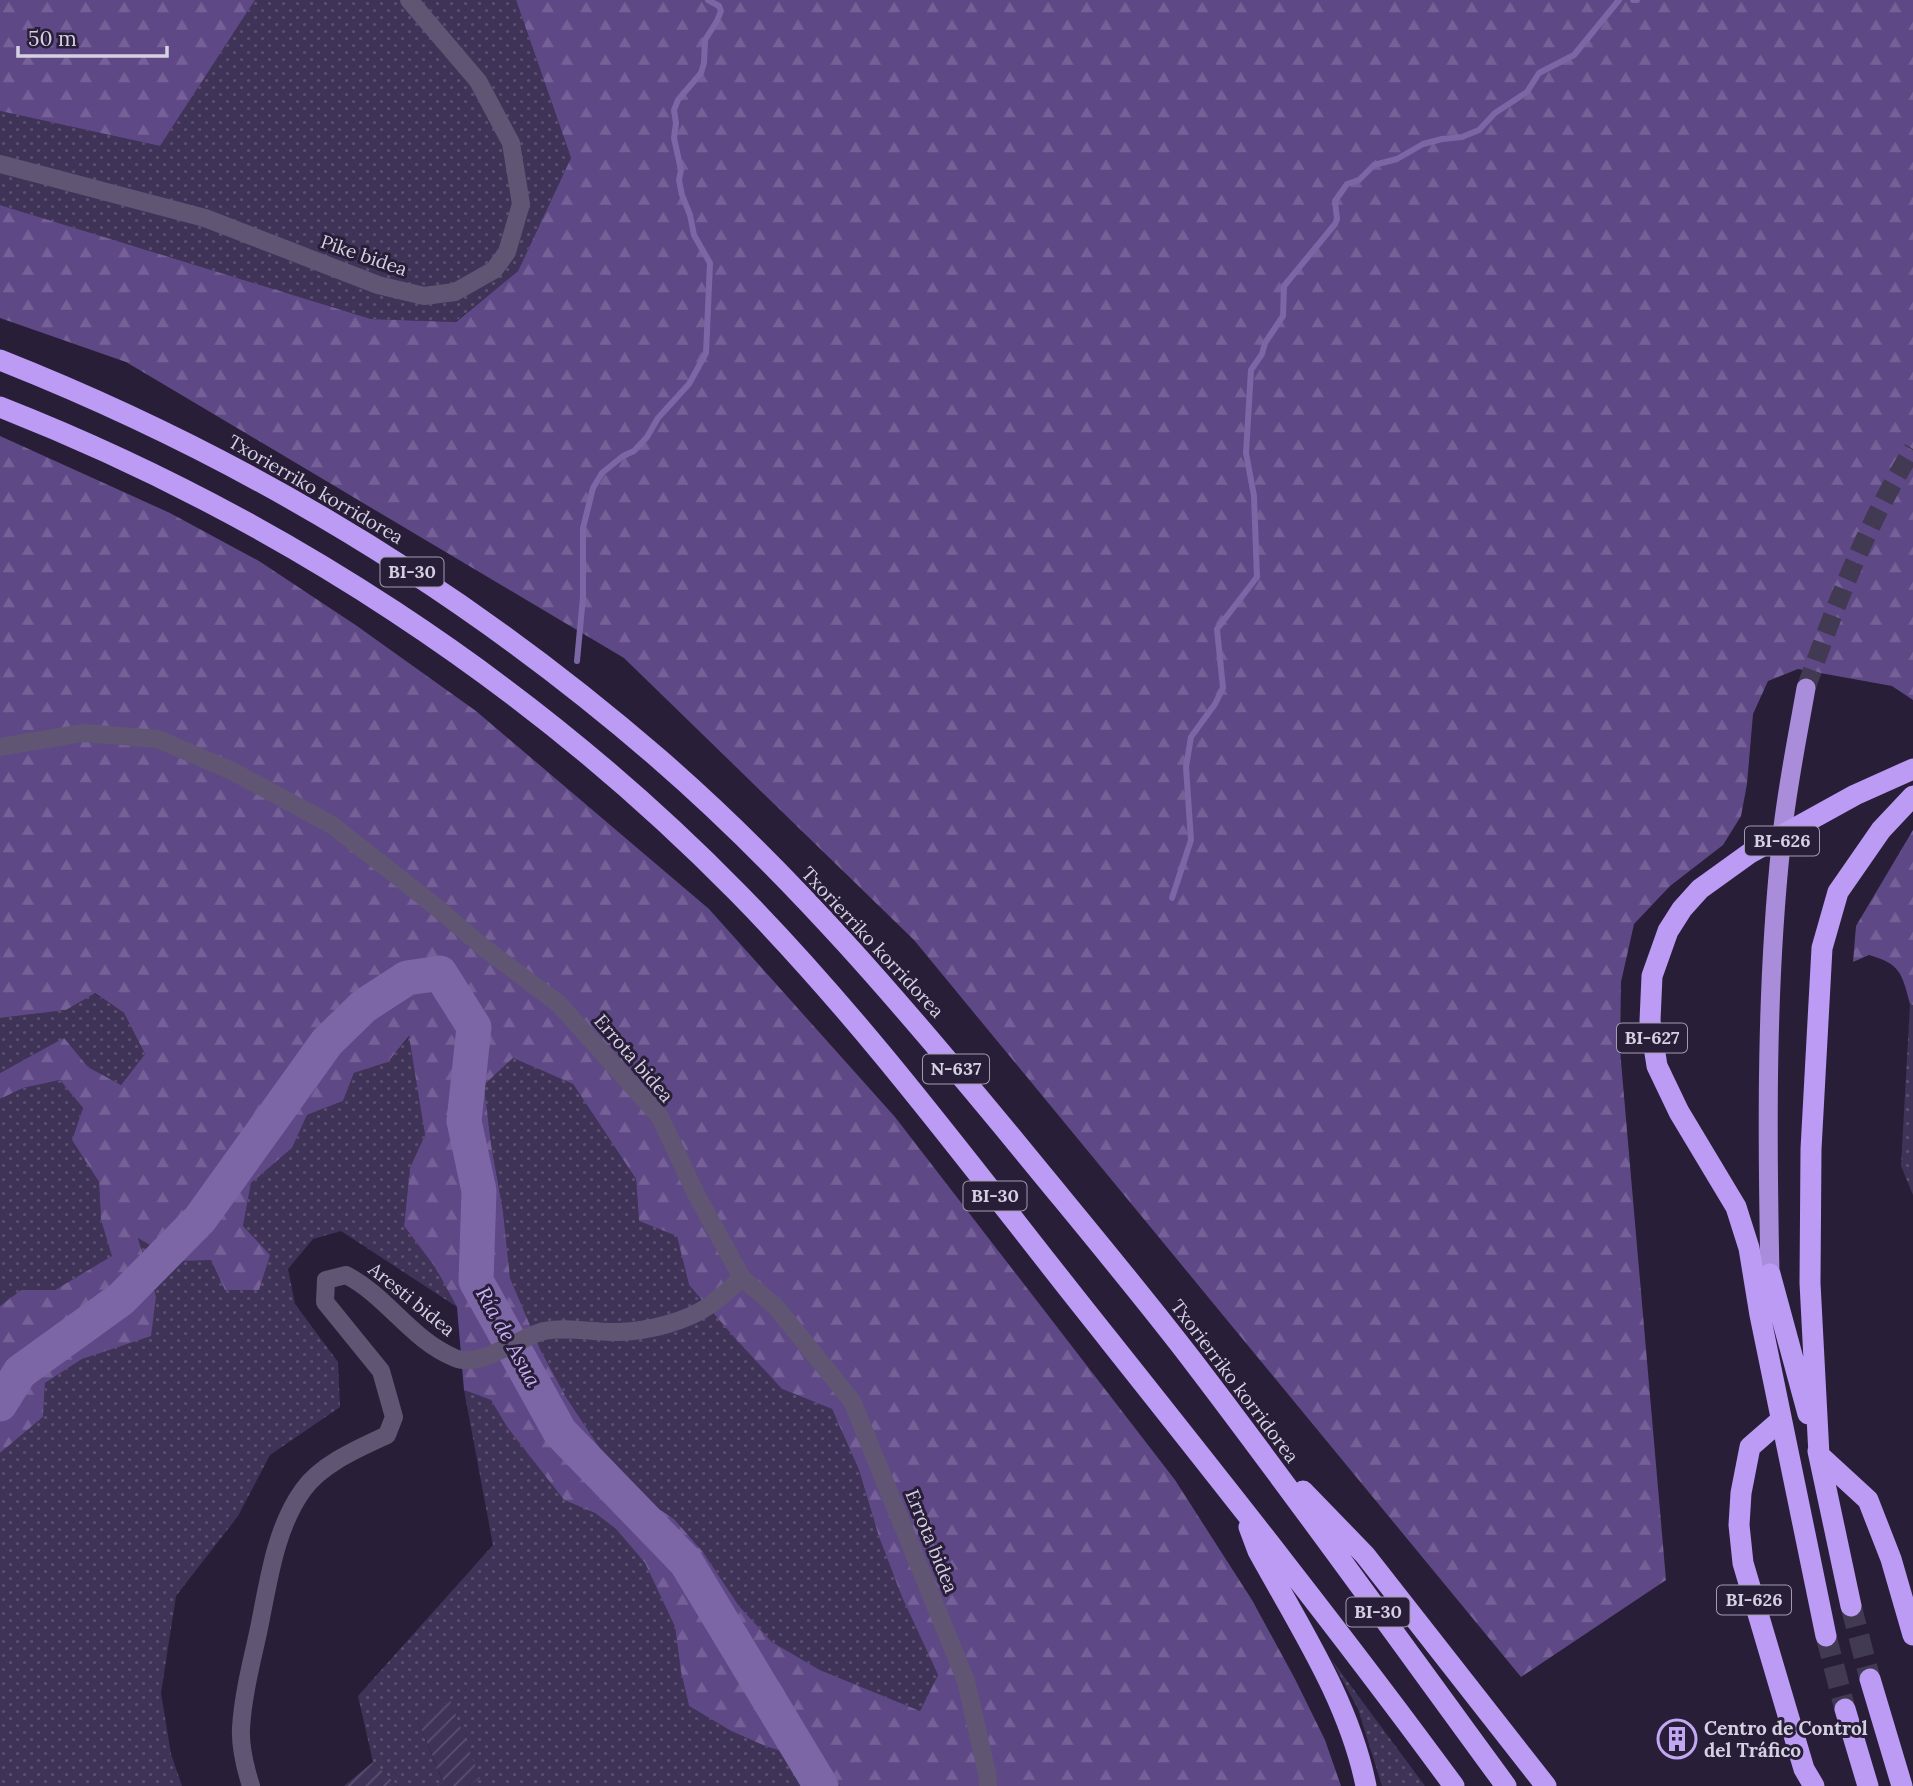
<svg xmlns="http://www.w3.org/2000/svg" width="1913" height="1786" viewBox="0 0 1913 1786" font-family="Lora,serif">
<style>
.grass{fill:url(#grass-dots)}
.forest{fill:url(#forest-firs);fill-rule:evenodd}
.garden{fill:url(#garden-furrows)}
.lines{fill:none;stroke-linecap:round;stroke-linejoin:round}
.stream{stroke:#7d66a6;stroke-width:6}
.river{stroke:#7d66a6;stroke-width:35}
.trunk-tunnel{stroke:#423952;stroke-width:19;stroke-dasharray:19 10;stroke-linecap:butt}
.motorway-tunnel{stroke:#423952;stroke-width:21;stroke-dasharray:21 10;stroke-linecap:butt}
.minor{stroke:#605674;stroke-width:18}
.trunk{stroke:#a98dda;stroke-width:19}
.motorway{stroke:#bb9bf4;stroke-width:21}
.labels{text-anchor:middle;stroke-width:6;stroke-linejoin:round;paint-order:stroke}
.shield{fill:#281e38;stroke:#a29baf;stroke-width:2}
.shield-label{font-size:18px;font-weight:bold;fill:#d6d1e2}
.street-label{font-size:19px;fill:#d6d1e2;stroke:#281e38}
.poi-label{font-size:19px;font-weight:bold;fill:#d6d1e2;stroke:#281e38;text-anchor:start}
.water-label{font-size:21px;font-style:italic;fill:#c9b0f9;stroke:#281e38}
</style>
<defs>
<pattern id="grass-dots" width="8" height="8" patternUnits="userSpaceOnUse" patternTransform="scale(1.75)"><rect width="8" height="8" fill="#403358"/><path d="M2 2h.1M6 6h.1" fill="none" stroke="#5b5070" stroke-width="1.8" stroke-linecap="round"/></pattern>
<pattern id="forest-firs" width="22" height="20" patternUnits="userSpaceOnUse" patternTransform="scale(1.75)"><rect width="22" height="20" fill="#5f4886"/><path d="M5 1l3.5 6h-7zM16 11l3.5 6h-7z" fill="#756197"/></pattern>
<pattern id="garden-furrows" width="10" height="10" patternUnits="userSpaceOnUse" patternTransform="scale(1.75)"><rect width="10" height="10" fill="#403358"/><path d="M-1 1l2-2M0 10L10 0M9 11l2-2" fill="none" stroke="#5b5070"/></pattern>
</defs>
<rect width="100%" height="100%" fill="#281e38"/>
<path class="grass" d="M 255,0 L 516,0 L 571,158 L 518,271 L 455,322 L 371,319 L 0,205 L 0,111 L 160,146 Z
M 94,993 L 124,1013 L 145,1054 L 121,1085 L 88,1067 L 64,1039 L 0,1073 L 0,1018 L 66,1010 Z
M 1910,1004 L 1913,1005 L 1913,1195 L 1901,1166 Z
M 410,1036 L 425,1135 L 410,1169 L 404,1226 L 435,1267 L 457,1307 L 341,1231 L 313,1239 L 288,1269 L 295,1304 L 338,1362 L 340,1407 L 270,1455 L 238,1516 L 176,1596 L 161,1693 L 171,1754 L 182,1786 L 0,1786 L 0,1453 L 43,1417 L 45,1383 L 82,1359 L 106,1350 L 156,1296 L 138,1237 L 178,1260 L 211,1260 L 243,1226 L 251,1183 L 292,1148 L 307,1115 L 343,1101 L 354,1073 L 388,1062 Z
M 513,1058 L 573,1084 L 636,1179 L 639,1221 L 677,1235 L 689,1285 L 782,1389 L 832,1409 L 859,1470 L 879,1537 L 902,1597 L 938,1675 L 920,1711 L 820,1670 L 772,1642 L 739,1606 L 703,1552 L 674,1519 L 650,1503 L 617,1474 L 566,1397 L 541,1351 L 510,1278 L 503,1211 L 491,1144 L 484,1085 Z
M 60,1080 L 83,1108 L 72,1140 L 99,1182 L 101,1220 L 113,1256 L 55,1290 L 21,1290 L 0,1306 L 0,1099 L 23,1088 Z
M 464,1390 L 491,1400 L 507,1427 L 564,1500 L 595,1513 L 616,1529 L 645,1563 L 675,1627 L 681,1672 L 689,1706 L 731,1731 L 765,1746 L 824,1765 L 840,1786 L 469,1786 L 480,1777 L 417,1719 L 443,1782 L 437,1786 L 398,1786 L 373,1762 L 358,1696 L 493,1545 Z
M 1331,1659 L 1425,1786 L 1382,1786 L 1358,1709 Z"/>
<path class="forest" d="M 0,0 L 255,0 L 160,146 L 0,111 Z
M 516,0 L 1913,0 L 1913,700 L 1892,686 L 1798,669 L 1768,681 L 1753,714 L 1747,784 L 1741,816 L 1723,845 L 1670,886 L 1634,924 L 1621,982 L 1620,1050 L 1666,1580 L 1521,1677 L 914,940 L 624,658 L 126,362 L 0,318 L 0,205 L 371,319 L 456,322 L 518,271 L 571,158 Z
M 0,436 L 170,513 L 259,561 L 357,626 L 476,711 L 709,909 L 895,1117 L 1175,1480 L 1252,1600 L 1295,1679 L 1325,1740 L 1341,1786 L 840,1786 L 824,1765 L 765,1746 L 731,1731 L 689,1706 L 681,1672 L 675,1627 L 645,1563 L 616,1529 L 595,1513 L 564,1500 L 507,1427 L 491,1400 L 464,1390 L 457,1307 L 435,1267 L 404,1226 L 410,1168 L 425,1135 L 409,1036 L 388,1062 L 354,1073 L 343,1101 L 307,1115 L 292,1148 L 251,1183 L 243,1226 L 270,1255 L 259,1290 L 225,1290 L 211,1260 L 178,1261 L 138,1238 L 156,1296 L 151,1336 L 82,1359 L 45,1383 L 43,1417 L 0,1453 L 0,1306 L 21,1290 L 55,1290 L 112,1256 L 101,1220 L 99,1182 L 72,1140 L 83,1108 L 60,1080 L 23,1088 L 0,1099 L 0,1073 L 64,1038 L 88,1067 L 121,1085 L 145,1054 L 124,1013 L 95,993 L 66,1010 L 0,1018 ZM 513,1058 L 573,1084 L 636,1179 L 639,1221 L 677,1236 L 689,1285 L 735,1338 L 782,1389 L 832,1409 L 859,1470 L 879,1537 L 902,1597 L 938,1675 L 920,1711 L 820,1670 L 772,1642 L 739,1606 L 703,1552 L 674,1519 L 650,1503 L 617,1474 L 566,1397 L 541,1351 L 510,1278 L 503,1211 L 491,1144 L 484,1085 Z
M 1913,830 L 1913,1005 L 1910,1004 C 1902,974 1901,964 1869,955 L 1853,962 L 1856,926 Z"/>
<path class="garden" d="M 450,1700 L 480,1778 L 469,1786 L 437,1786 L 443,1781 L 417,1719 Z
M 373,1762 L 398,1786 L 344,1786 Z"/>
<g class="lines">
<path class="stream" d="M 1633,0 L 1637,0
M 577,661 L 583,597 L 583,528 L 593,488 L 602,473 L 623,456 L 634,451 L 647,437 L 658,418 L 689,384 L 706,353 L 710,263 L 694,235 L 690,215 L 682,195 L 679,180 L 681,170 L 674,138 L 676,123 L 674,110 L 678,100 L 701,73 L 704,63 L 705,40 L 717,21 L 721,11 L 719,6 L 708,0
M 1172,898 L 1191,840 L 1186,767 L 1191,737 L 1215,704 L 1223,688 L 1217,629 L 1257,577 L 1254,496 L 1246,453 L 1251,370 L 1262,354 L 1265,343 L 1283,316 L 1284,286 L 1335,224 L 1337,219 L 1335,201 L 1347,184 L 1359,180 L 1374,165 L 1397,159 L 1423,144 L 1442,139 L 1462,137 L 1479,130 L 1495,113 L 1527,92 L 1539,73 L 1574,55 L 1619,0"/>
<path class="river" d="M 0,1404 L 20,1372 L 121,1299 L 200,1219 L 327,1042 L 364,1006 L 407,978 L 440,973 L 474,1027 L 464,1121 L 479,1191 L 476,1281 L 560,1432 L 686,1562 L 821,1786"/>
<path class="trunk-tunnel" d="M 1806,688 C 1836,604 1866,525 1913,449"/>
<path class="motorway-tunnel" d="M 1851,1606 L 1870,1679
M 1826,1636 L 1845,1709"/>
<path class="minor" d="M 0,164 L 205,218 L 378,285 L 424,296 L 455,292 L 494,270 L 507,252 L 521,204 L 511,143 L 478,81 L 409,0
M 0,747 L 83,733 L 158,739 L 234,772 L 332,825 L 435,906 L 483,947 L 559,1004 L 660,1117 L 695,1192 L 742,1278 L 776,1307 L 852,1401 L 966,1681 L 987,1773 L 988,1786
M 251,1786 C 245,1767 240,1747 241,1728 C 243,1696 251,1664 258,1633 C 268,1586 274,1530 303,1490 C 321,1464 359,1448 387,1435 L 394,1417 L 381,1371 L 325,1302 L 326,1280 L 346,1275 C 387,1296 411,1340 455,1358 C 480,1369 519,1337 544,1331 C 569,1326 594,1333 619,1332 C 648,1331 686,1322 710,1305 C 721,1297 732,1287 742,1278"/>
<path class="trunk" d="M 1770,1274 C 1767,1131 1766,987 1781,845 C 1786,792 1797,740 1806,688"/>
<path class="motorway" d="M 0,360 C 240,455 463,589 658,758 C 792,874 907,1010 1019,1146 C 1077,1217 1136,1287 1192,1360 C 1299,1500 1402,1644 1506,1786
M 0,407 C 275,515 531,682 738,893 C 862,1019 968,1162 1078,1301 C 1205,1461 1333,1621 1454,1786
M 1913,796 L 1881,830 L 1838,892 L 1822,948 L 1811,1149 L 1810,1283 L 1819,1455 L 1868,1500 L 1891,1559 L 1913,1635
M 1770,1274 L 1808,1414
M 1781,1420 L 1750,1447 L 1741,1493 L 1739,1525 L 1743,1563 L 1804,1769 L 1814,1786
M 1818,1451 L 1851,1606
M 1303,1491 L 1365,1555 L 1546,1786
M 1249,1527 L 1258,1551 C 1299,1626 1349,1701 1366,1786
M 1826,1636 L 1760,1315 L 1749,1248 L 1736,1207 L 1679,1112 L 1657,1066 L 1650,1021 L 1652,976 L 1668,931 L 1682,909 L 1700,889 L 1750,853 L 1855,795 L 1913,769
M 1870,1679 L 1902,1786
M 1845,1709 L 1868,1786"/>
</g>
<defs>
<symbol id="building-ring" viewBox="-11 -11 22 22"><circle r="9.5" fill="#281e38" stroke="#c2a8f3" stroke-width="1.5"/><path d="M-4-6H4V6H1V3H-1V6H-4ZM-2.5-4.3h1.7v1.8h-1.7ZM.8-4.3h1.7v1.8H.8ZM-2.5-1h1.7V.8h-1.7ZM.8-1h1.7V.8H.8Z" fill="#c2a8f3"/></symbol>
</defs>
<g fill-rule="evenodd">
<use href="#building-ring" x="1655" y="1717" width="44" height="44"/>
</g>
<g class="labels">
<g class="shield">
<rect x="380.5" y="557.5" width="63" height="29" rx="5"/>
<rect x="1745" y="826.5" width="74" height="29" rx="5"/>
<rect x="1617" y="1023.5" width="70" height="29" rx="5"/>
<rect x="923" y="1054.5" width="66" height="29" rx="5"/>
<rect x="963.5" y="1181.5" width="63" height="29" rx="5"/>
<rect x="1717" y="1585.5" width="74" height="29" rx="5"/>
<rect x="1346.5" y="1597.5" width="63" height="29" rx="5"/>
</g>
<g class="shield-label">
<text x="412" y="578">BI-30</text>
<text x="1782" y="847">BI-626</text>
<text x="1652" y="1044">BI-627</text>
<text x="956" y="1075">N-637</text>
<text x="995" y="1202">BI-30</text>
<text x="1754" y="1606">BI-626</text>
<text x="1378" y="1618">BI-30</text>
</g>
<g class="street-label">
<text transform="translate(364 255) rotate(19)" y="7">Pike bidea</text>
<text transform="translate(316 489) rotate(30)" y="7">Txorierriko korridorea</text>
<text transform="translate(873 942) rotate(47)" y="7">Txorierriko korridorea</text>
<text transform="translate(634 1058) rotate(49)" y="7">Errota bidea</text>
<text transform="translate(412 1299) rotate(39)" y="7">Aresti bidea</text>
<text transform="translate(1235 1381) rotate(53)" y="7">Txorierriko korridorea</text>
<text transform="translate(932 1541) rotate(68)" y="7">Errota bidea</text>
</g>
<g class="poi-label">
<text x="1704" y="1735">Centro de Control<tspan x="1704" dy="22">del Tráfico</tspan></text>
</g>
<g class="water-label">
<text transform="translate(508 1337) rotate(61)" y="7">Ría de Asua</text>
</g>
</g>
<path d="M18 46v10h149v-10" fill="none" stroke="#d6d1e2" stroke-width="3.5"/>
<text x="28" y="46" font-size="21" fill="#d6d1e2" stroke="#281e38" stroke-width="5" paint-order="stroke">50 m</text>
</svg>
